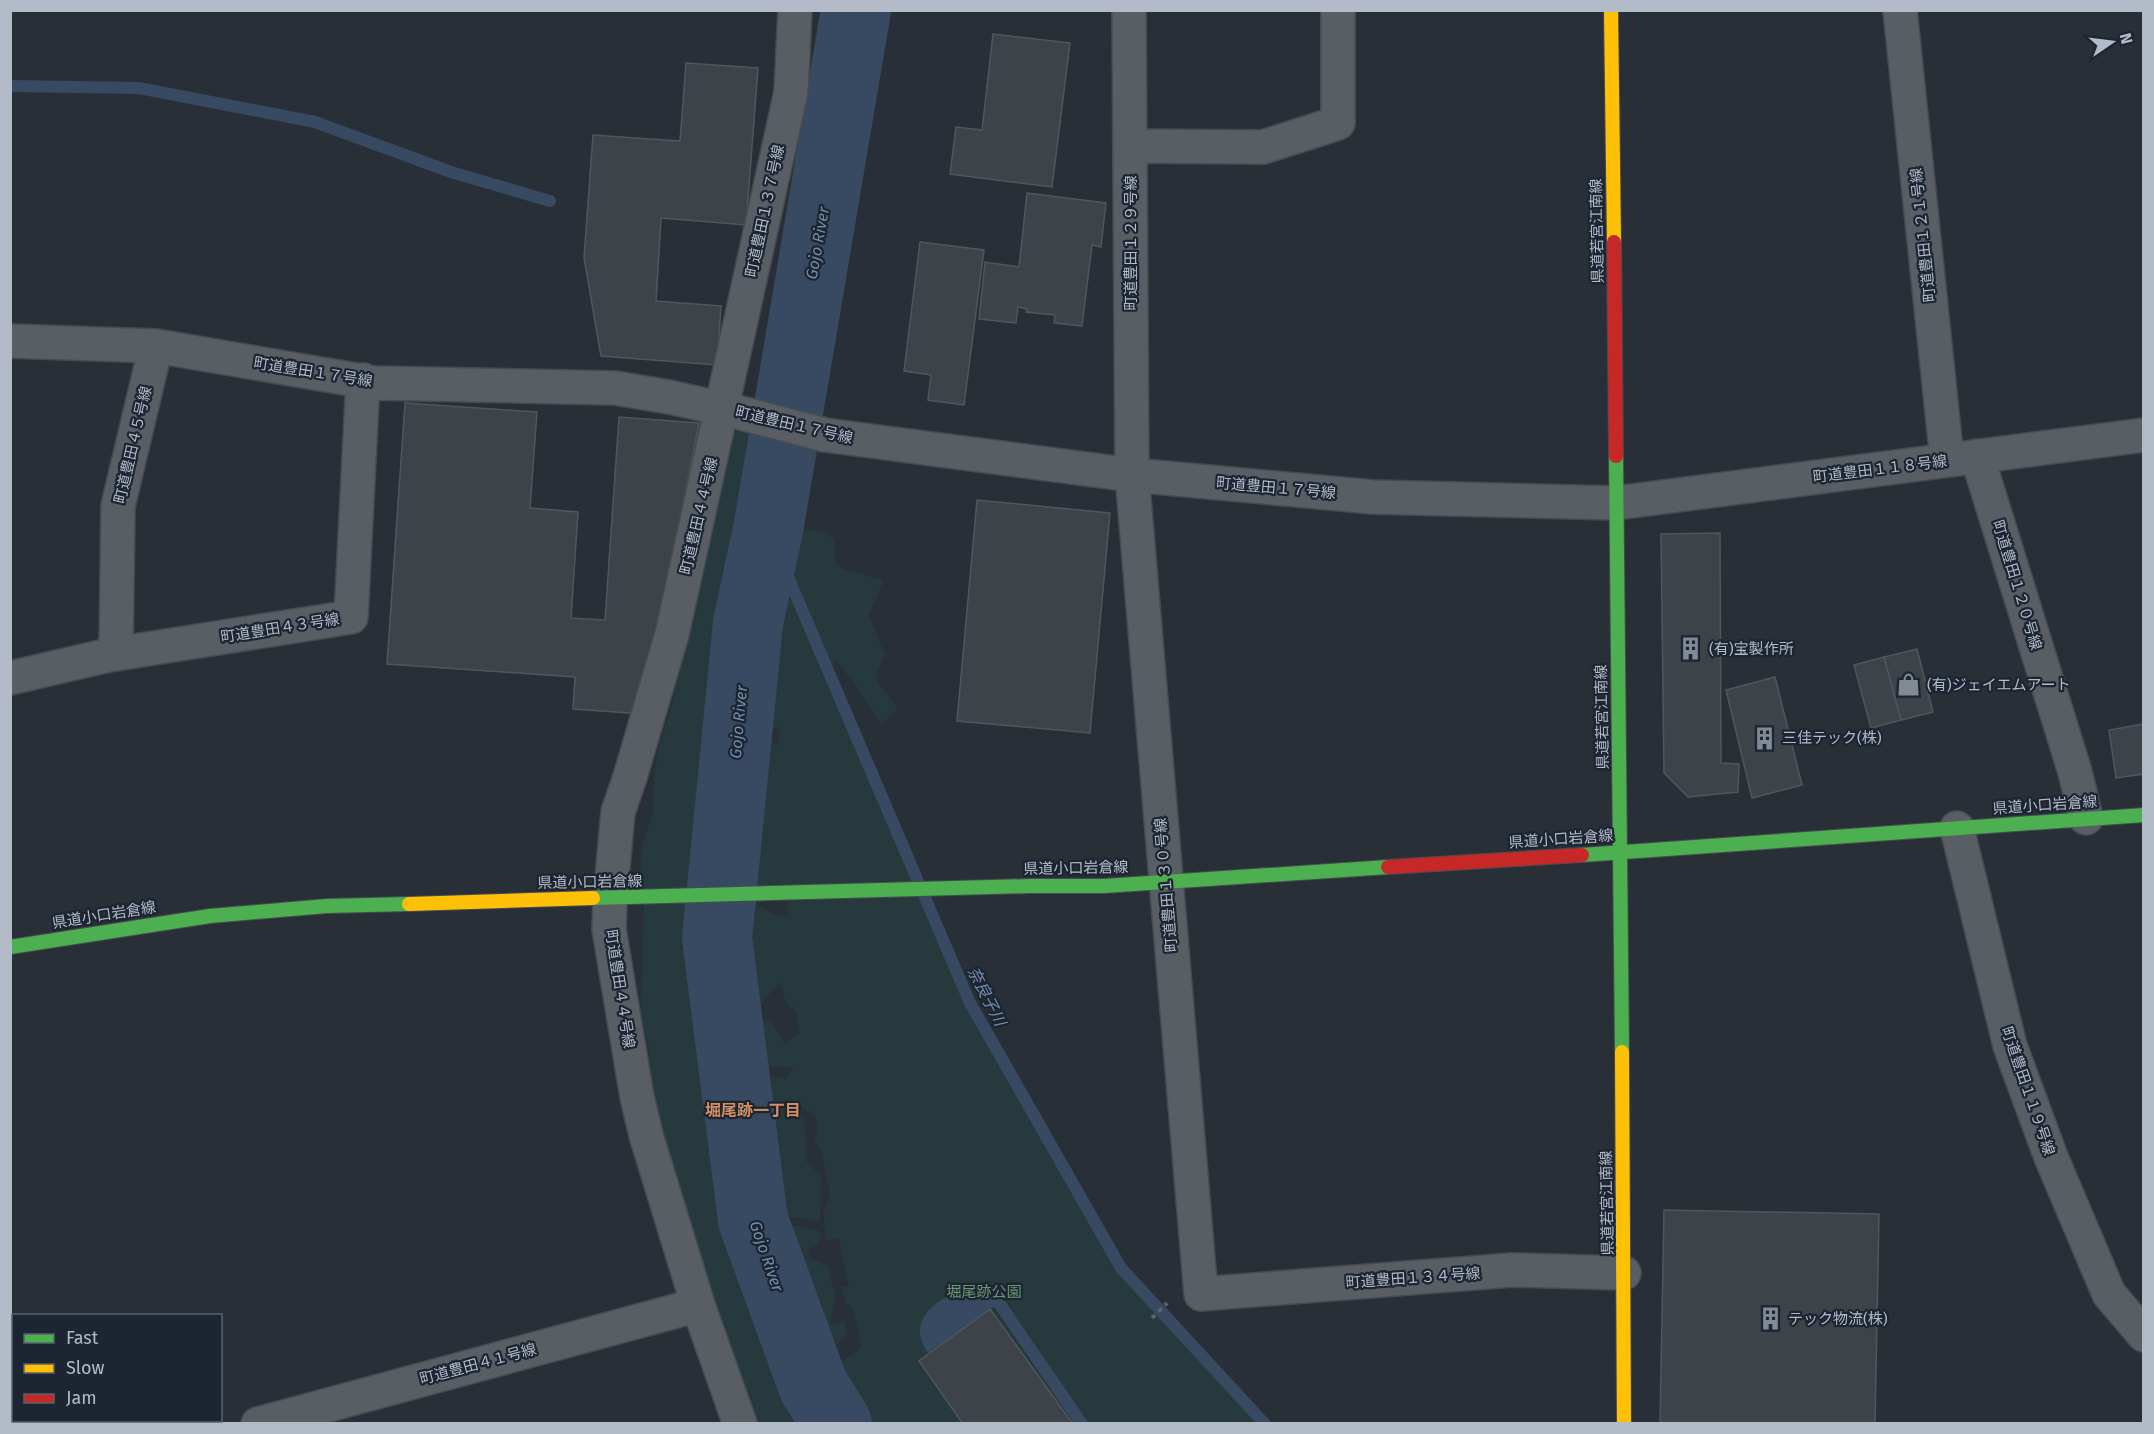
<svg xmlns="http://www.w3.org/2000/svg" width="2154" height="1434" viewBox="0 0 2154 1434" font-family="'Fira Sans','Noto Sans JP',sans-serif">
<style>
.green{fill:#26393c}
.water{fill:#384a61}
.lines{fill:none;stroke-linecap:round;stroke-linejoin:round}
.stream{stroke:#384a61;stroke-width:12}
.river{stroke:#384a61;stroke-width:70}
.building{fill:#3e4349;stroke:#51565d;stroke-width:1.5}
.street-casing{stroke:#474b51;stroke-width:36}
.fast-casing{stroke:#474b51;stroke-width:16}
.slow-casing{stroke:#474b51;stroke-width:16}
.jam-casing{stroke:#474b51;stroke-width:16}
.path{stroke:#5c6268;stroke-width:4;stroke-dasharray:4.5 4.5;stroke-linecap:butt}
.street{stroke:#595d64;stroke-width:33}
.fast{stroke:#4caf50;stroke-width:14}
.slow{stroke:#ffc107;stroke-width:14}
.jam{stroke:#c62828;stroke-width:14}
.labels{text-anchor:middle;stroke-width:4.5;stroke-linejoin:round;paint-order:stroke}
.street-label{font-size:15px;fill:#b2bbc7;stroke:#1c2531}
.poi-label{font-size:15px;fill:#b2bbc7;stroke:#1c2531;text-anchor:start}
.park-label{font-size:15px;fill:#6a9873;stroke:#1c2531}
.water-label{font-size:16px;font-style:italic;fill:#738daa;stroke:#1c2531}
.neighbourhood-label{font-size:16px;font-weight:bold;fill:#d38f62;stroke:#1c2531}
</style>
<rect width="100%" height="100%" fill="#292f36"/>
<path class="green" d="M 753,431 L 776,451 L 765,483 L 775,522 L 749,572 L 756,613 L 751,662 L 727,708 L 713,813 L 694,839 L 706,886 L 680,948 L 693,959 L 708,1004 L 694,1013 L 711,1047 L 727,1100 L 723,1131 L 735,1138 L 738,1173 L 736,1207 L 746,1228 L 747,1272 L 765,1280 L 758,1308 L 775,1320 L 784,1352 L 777,1374 L 793,1373 L 801,1386 L 813,1415 L 809,1423 L 749,1423 L 649,1097 L 649,1050 L 641,1014 L 644,905 L 639,884 L 643,843 L 653,811 L 654,780 L 659,745 L 671,708 L 734,432 Z
M 787,528 L 806,529 L 828,533 L 827,536 L 835,538 L 834,561 L 842,569 L 884,580 L 869,615 L 885,655 L 875,678 L 898,709 L 882,724 L 838,662 L 833,660 L 833,682 L 853,729 L 863,738 L 874,778 L 970,1003 L 1006,1066 L 1013,1067 L 1028,1095 L 1024,1098 L 1032,1112 L 1041,1115 L 1040,1125 L 1121,1268 L 1260,1423 L 847,1424 L 839,1412 L 819,1405 L 805,1381 L 811,1361 L 791,1348 L 795,1281 L 794,1250 L 775,1246 L 786,1223 L 820,1231 L 819,1245 L 808,1249 L 810,1258 L 828,1266 L 835,1296 L 830,1325 L 844,1321 L 847,1333 L 834,1348 L 821,1344 L 818,1358 L 834,1374 L 844,1360 L 862,1348 L 853,1308 L 846,1304 L 841,1287 L 849,1287 L 838,1238 L 826,1241 L 823,1211 L 830,1196 L 821,1149 L 814,1142 L 818,1132 L 815,1116 L 801,1107 L 806,1138 L 806,1161 L 821,1176 L 820,1222 L 793,1217 L 770,1217 L 756,1174 L 747,1094 L 762,1094 L 772,1076 L 786,1079 L 793,1067 L 767,1067 L 750,1083 L 725,1069 L 723,1053 L 736,1041 L 745,1019 L 771,1021 L 784,1043 L 800,1034 L 796,1011 L 786,1003 L 780,983 L 757,1007 L 738,1009 L 724,962 L 730,921 L 751,901 L 771,913 L 788,917 L 787,897 L 737,900 L 721,818 L 741,761 L 760,738 L 778,745 L 781,727 L 763,731 L 752,697 L 759,666 L 759,624 L 771,617 L 762,584 L 782,547 Z"/>
<path class="water" d="M 965,1289 L 982,1290 L 999,1303 L 928,1353 C 905,1320 936,1299 965,1289 Z"/>
<g class="lines">
<path class="stream" d="M 10,86 L 139,88 L 315,122 L 451,172 L 550,201
M 768,530 L 970,1003 L 1121,1268 L 1265,1424
M 999,1303 L 1082,1424"/>
<path class="river" d="M 837,1424 L 813,1385 L 753,1220 L 717,938 L 748,623 L 768,530 L 856,10"/>
</g>
<path class="building" d="M 993,34 L 1070,43 L 1052,187 L 950,174 L 956,127 L 982,130 Z
M 686,63 L 758,68 L 746,225 L 661,218 L 656,301 L 721,306 L 717,365 L 601,356 L 584,258 L 593,135 L 680,141 Z
M 1027,193 L 1106,203 L 1101,247 L 1092,245 L 1082,326 L 1054,323 L 1055,315 L 1026,312 L 1027,309 L 1018,307 L 1016,323 L 979,319 L 985,262 L 1019,267 Z
M 920,242 L 984,250 L 964,405 L 928,400 L 931,375 L 904,371 Z
M 405,403 L 537,412 L 530,508 L 578,512 L 571,618 L 605,620 L 619,417 L 699,423 L 642,714 L 573,709 L 575,677 L 387,664 Z
M 977,500 L 1110,513 L 1090,733 L 957,721 Z
M 1720,533 L 1721,763 L 1739,764 L 1738,792 L 1688,797 L 1664,773 L 1661,534 Z
M 1917,649 L 1933,712 L 1901,720 L 1884,657 Z
M 1884,657 L 1901,720 L 1871,728 L 1854,665 Z
M 1775,677 L 1802,785 L 1752,798 L 1726,690 Z
M 2144,724 L 2144,774 L 2116,778 L 2109,730 Z
M 1664,1210 L 1879,1214 L 1875,1424 L 1660,1424 Z
M 990,1309 L 1042,1381 L 1073,1424 L 963,1424 L 919,1361 Z"/>
<g class="lines">
<defs>
<path id="street" d="M 1129,10 L 1132,475 L 1201,1294 L 1512,1270 L 1624,1273
M 1900,10 L 1947,460
M 1130,146 L 1263,147 L 1338,123 L 1338,10
M 10,341 L 156,346 L 374,383 L 615,388 L 669,397 L 733,411 L 825,435 L 1132,475 L 1373,497 L 1616,503 L 2144,435
M 1977,456 L 2075,772 L 2086,818
M 116,654 L 118,506 L 156,346
M 10,678 L 109,655 L 351,617 L 363,380
M 1957,828 L 2010,1046 L 2051,1157 L 2109,1294 L 2144,1335
M 258,1424 L 698,1305
M 740,1424 L 698,1305 L 646,1135 L 637,1097 L 609,929 L 610,899 L 618,812 L 630,777 L 672,634 L 791,92 L 795,10"/>
<path id="fast" d="M 1616,456 L 1622,1052
M 1582,855 L 2144,815
M 593,898 L 1030,886 L 1104,886 L 1388,867
M 10,947 L 210,916 L 327,906 L 409,904"/>
<path id="slow" d="M 1611,10 L 1614,242
M 409,904 L 593,898
M 1622,1052 L 1624,1424"/>
<path id="jam" d="M 1614,242 L 1616,456
M 1388,867 L 1582,855"/>
</defs>
<use href="#street" class="street-casing"/>
<use href="#fast" class="fast-casing"/>
<use href="#slow" class="slow-casing"/>
<use href="#jam" class="jam-casing"/>
<path class="path" d="M 1152,1318 L 1167,1303"/>
<use href="#street" class="street"/>
<use href="#fast" class="fast"/>
<use href="#slow" class="slow"/>
<use href="#jam" class="jam"/>
</g>
<defs>
<symbol id="building-bare" viewBox="-9 -9 18 18"><path d="M-4-6H4V6H1V3H-1V6H-4ZM-2.5-4.3h1.7v1.8h-1.7ZM.8-4.3h1.7v1.8H.8ZM-2.5-1h1.7V.8h-1.7ZM.8-1h1.7V.8H.8Z" fill="#828a94" stroke="#1c2531" stroke-width="2.5" paint-order="stroke"/></symbol>
<symbol id="shop-bare" viewBox="-9 -9 18 18"><path d="M-5-2.5h2.3a2.7 3.5 0 0 1 5.4 0H5L5.5 6h-11ZM-1.5-2.5h3a1.5 2.3 0 0 0-3 0Z" fill="#828a94" stroke="#1c2531" stroke-width="2.5" paint-order="stroke"/></symbol>
</defs>
<g fill-rule="evenodd">
<use href="#building-bare" x="1674" y="632" width="33" height="33"/>
<use href="#shop-bare" x="1892" y="668" width="33" height="33"/>
<use href="#building-bare" x="1748" y="722" width="33" height="33"/>
<use href="#building-bare" x="1754" y="1302" width="33" height="33"/>
</g>
<g class="labels">
<g class="street-label">
<text transform="translate(765 211) rotate(-78)" y="5">町道豊田１３７号線</text>
<text transform="translate(1597 231) rotate(-91)" y="5">県道若宮江南線</text>
<text transform="translate(1923 235) rotate(-96)" y="5">町道豊田１２１号線</text>
<text transform="translate(1131 243) rotate(-90)" y="5">町道豊田１２９号線</text>
<text transform="translate(313 372) rotate(9)" y="5">町道豊田１７号線</text>
<text transform="translate(794 425) rotate(13)" y="5">町道豊田１７号線</text>
<text transform="translate(133 445) rotate(-77)" y="5">町道豊田４５号線</text>
<text transform="translate(1880 469) rotate(-7)" y="5">町道豊田１１８号線</text>
<text transform="translate(1276 488) rotate(5)" y="5">町道豊田１７号線</text>
<text transform="translate(699 516) rotate(-77)" y="5">町道豊田４４号線</text>
<text transform="translate(2017 585) rotate(73)" y="5">町道豊田１２０号線</text>
<text transform="translate(280 628) rotate(-9)" y="5">町道豊田４３号線</text>
<text transform="translate(1602 717) rotate(-91)" y="5">県道若宮江南線</text>
<text transform="translate(2045 805) rotate(-4)" y="5">県道小口岩倉線</text>
<text transform="translate(1561 839) rotate(-4)" y="5">県道小口岩倉線</text>
<text transform="translate(1076 868) rotate(-1)" y="5">県道小口岩倉線</text>
<text transform="translate(590 882) rotate(-1)" y="5">県道小口岩倉線</text>
<text transform="translate(1166 885) rotate(-95)" y="5">町道豊田１３０号線</text>
<text transform="translate(104 915) rotate(-9)" y="5">県道小口岩倉線</text>
<text transform="translate(620 989) rotate(81)" y="5">町道豊田４４号線</text>
<text transform="translate(2028 1091) rotate(71)" y="5">町道豊田１１９号線</text>
<text transform="translate(1607 1203) rotate(-91)" y="5">県道若宮江南線</text>
<text transform="translate(1413 1278) rotate(-4)" y="5">町道豊田１３４号線</text>
<text transform="translate(478 1364) rotate(-15)" y="5">町道豊田４１号線</text>
</g>
<g class="poi-label">
<text x="1709" y="654">(有)宝製作所</text>
<text x="1927" y="690">(有)ジェイエムアート</text>
<text x="1782" y="743">三佳テック(株)</text>
<text x="1788" y="1324">テック物流(株)</text>
</g>
<g class="park-label">
<text x="984" y="1297">堀尾跡公園</text>
</g>
<g class="water-label">
<text transform="translate(817 243) rotate(-80)" y="6">Gojo River</text>
<text transform="translate(738 722) rotate(-85)" y="6">Gojo River</text>
<text transform="translate(987 996) rotate(63)" y="6">奈良子川</text>
<text transform="translate(767 1256) rotate(71)" y="6">Gojo River</text>
</g>
<g class="neighbourhood-label">
<text x="753" y="1116">堀尾跡一丁目</text>
</g>
</g>
<rect width="2154" height="1434" fill="none" stroke="#b2bbc7" stroke-width="24"/>
<rect x="12" y="1314" width="210" height="108" fill="#1c2531" stroke="#58616d" stroke-width="1.5"/>
<rect x="24" y="1334" width="30" height="9" fill="#4caf50" stroke="#58616d" stroke-width="1.5"/>
<text x="66" y="1344" font-size="18" fill="#b2bbc7">Fast</text>
<rect x="24" y="1364" width="30" height="9" fill="#ffc107" stroke="#58616d" stroke-width="1.5"/>
<text x="66" y="1374" font-size="18" fill="#b2bbc7">Slow</text>
<rect x="24" y="1394" width="30" height="9" fill="#c62828" stroke="#58616d" stroke-width="1.5"/>
<text x="66" y="1404" font-size="18" fill="#b2bbc7">Jam</text>
<g transform="translate(2112 42) rotate(76)" stroke="#1c2531" stroke-width="4.5" paint-order="stroke">
<path d="M0-4.5L10 22L0 15L-10 22Z" fill="#b2bbc7"/>
<text y="-9" font-size="16" font-weight="bold" text-anchor="middle" fill="#b2bbc7">N</text>
</g>
</svg>
